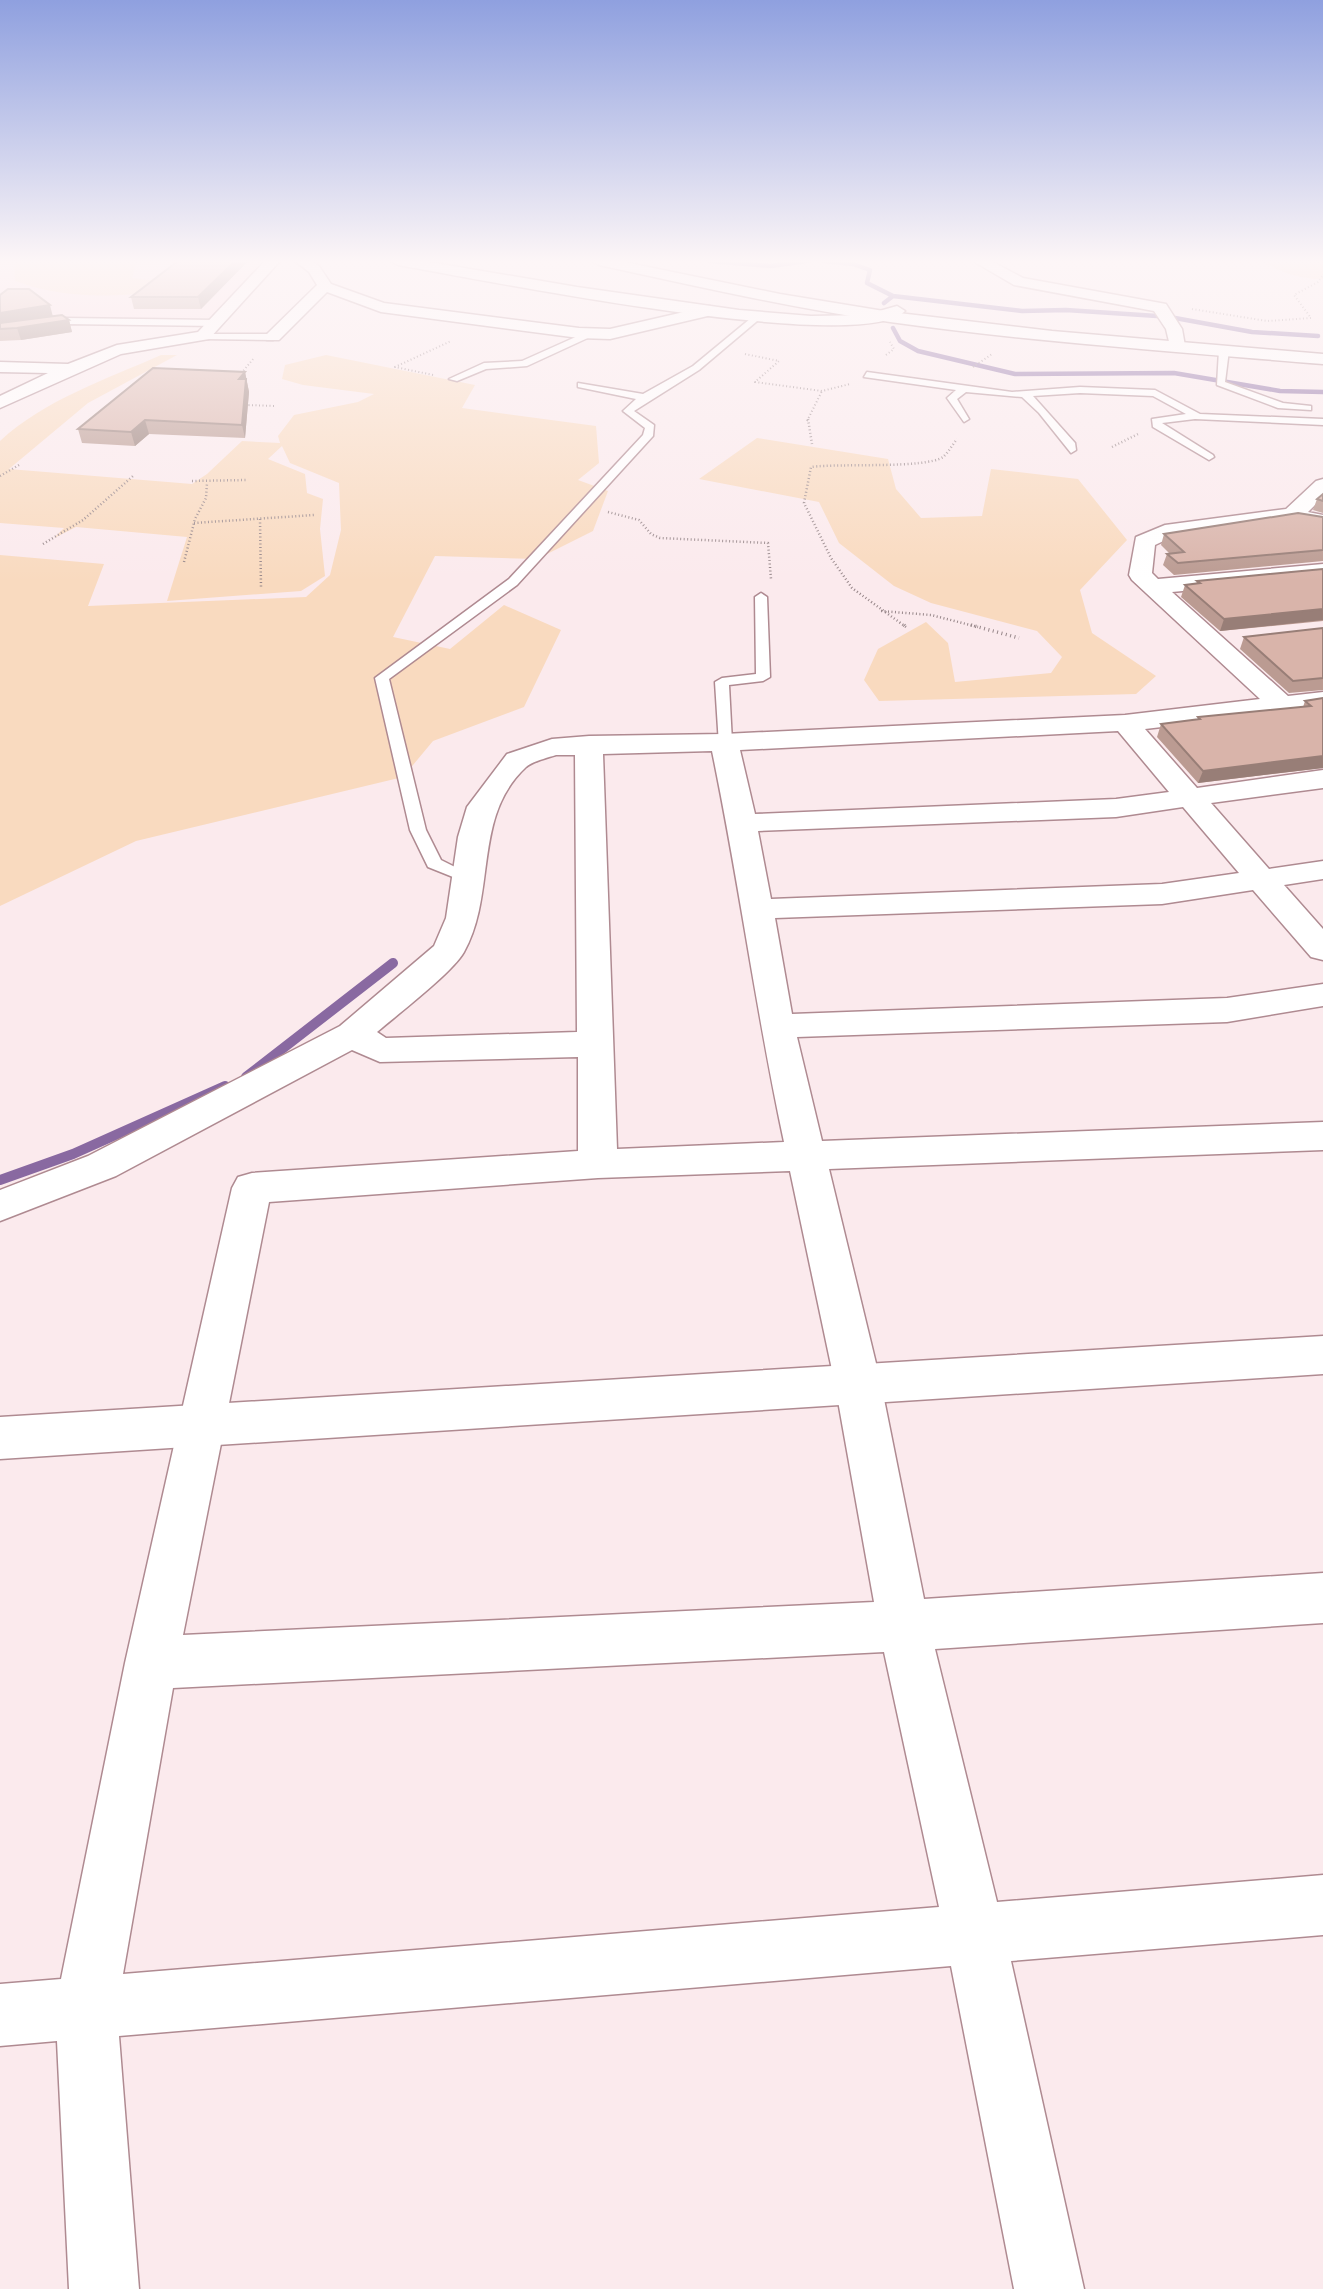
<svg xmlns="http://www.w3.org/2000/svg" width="1323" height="2289" viewBox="0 0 1323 2289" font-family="Inter,sans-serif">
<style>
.built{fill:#fbdde3}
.green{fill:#f9dabf}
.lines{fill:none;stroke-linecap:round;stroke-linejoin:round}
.stream-far1{stroke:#8969a1;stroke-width:4.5}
.stream{stroke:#8969a1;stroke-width:10}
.service-casing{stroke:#af8a91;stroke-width:3}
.minor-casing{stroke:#af8a91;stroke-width:3}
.tertiary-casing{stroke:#af8a91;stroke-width:3}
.secondary-casing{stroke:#af8a91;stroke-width:3}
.path-far2{stroke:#97878a;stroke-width:2;stroke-dasharray:1 2.5;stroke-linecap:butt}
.path-far1{stroke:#97878a;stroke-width:2.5;stroke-dasharray:1 2.5;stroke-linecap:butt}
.path{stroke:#97878a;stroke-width:3.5;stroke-dasharray:1 3.5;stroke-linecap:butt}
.service{fill:#fff;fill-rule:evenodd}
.minor{fill:#fff;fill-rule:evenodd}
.tertiary{fill:#fff;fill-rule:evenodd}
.secondary{fill:#fff;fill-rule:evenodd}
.wall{fill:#bb9b92}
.shaded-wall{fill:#987e77}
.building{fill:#d9b4aa;stroke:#987e77;stroke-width:2}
</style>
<rect width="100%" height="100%" fill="#fbeaed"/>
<path class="built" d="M 0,261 L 268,261 L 213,318 L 59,318 L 0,327 Z"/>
<path class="green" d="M 14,261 L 137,261 L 132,278 L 157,281 L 152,293 C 103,297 62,298 15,281 Z
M 1262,261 L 1323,261 L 1323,279 C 1301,279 1281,273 1262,261 Z
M 161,355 L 177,355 L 88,403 L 9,469 L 192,484 L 207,474 L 242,441 L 280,443 L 278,436 L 294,415 L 358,402 L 374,394 L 303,385 L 282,379 L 285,365 L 326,355 L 475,385 L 462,408 L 596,426 L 599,463 L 578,480 L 608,491 L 593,531 L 537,559 L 435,556 L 393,637 L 450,649 L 504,605 L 561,630 L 524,707 L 433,741 L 403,777 L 136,841 L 0,906 L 0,555 L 104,564 L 88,606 L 306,597 L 330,575 L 341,530 L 339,483 L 290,463 L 282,446 L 268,459 L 305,474 L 307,493 L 323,499 L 320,529 L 325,576 L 301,591 L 167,601 L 187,537 L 76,527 L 54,538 L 64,528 L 0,523 L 0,441 C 44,400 107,379 161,355 Z
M 757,438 L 888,459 L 896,489 L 921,518 L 982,516 L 991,469 L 1078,479 L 1127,540 L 1080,590 L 1092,633 L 1156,676 L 1136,694 L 879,701 L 864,680 L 878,649 L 926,622 L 948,643 L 955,682 L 1051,673 L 1062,657 L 1037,631 L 931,603 L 894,586 L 839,543 L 819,502 L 699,479 Z"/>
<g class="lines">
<path class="stream-far1" d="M 709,261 L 771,266 L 807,261
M 823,261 L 853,264 L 870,270 L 867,283 L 893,296 L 884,303
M 893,296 L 1022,311 L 1066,310 L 1157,316
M 1175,318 L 1252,332 L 1318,336
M 893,328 L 900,341 L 918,351 L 1015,374 L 1174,373 L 1280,391 L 1323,392"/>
<path class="stream" d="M 246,1077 L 393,963
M 0,1180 L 73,1154 L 225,1086"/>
<defs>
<path id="service" d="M 756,314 L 763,316 L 699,370 L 634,411 L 654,425 L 653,436 L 517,585 L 389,679 L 426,830 L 441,860 L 477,878 L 468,883 L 428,867 L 410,830 L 375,678 L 509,579 L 643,435 L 645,428 L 623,411 L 636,399 L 578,387 L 578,383 L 643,394 L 693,366 Z
M 65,318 L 217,320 L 221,323 L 217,326 L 65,324 L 0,334 L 0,328 Z
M 589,331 L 592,336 L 527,366 L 486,369 L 457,381 L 449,379 L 484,363 L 522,361 Z
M 200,334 L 273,334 L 277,337 L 273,340 L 203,339 Z
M 1224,347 L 1229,350 L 1225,382 L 1283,403 L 1311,406 L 1311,410 L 1278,408 L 1217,385 L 1219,350 Z
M 867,372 L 1012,392 L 1080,387 L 1155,390 L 1200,414 L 1323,419 L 1323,425 L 1195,419 L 1162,423 L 1213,455 L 1214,457 L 1209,460 L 1153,427 L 1152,419 L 1186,414 L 1153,396 L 1080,393 L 1033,396 L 1075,443 L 1076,450 L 1071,453 L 1039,413 L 1022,397 L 966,392 L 957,399 L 969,419 L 964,422 L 947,398 L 956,390 L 864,377 Z
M 761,593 L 767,597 L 770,677 L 763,681 L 729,685 L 732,742 L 724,747 L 719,745 L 715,682 L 722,678 L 756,674 L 755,597 Z"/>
<path id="minor" d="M 265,261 L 280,261 L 209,339 L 121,354 L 0,408 L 0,396 L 48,373 L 0,372 L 0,362 L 68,364 L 117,345 L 198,332 Z
M 295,261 L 312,261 L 319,266 L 331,284 L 384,303 L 579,328 L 610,329 L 710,306 L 718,311 L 716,314 L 610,339 L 579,338 L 381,312 L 327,292 L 279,340 L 267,340 L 267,334 L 317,285 L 309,272 Z
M 973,261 L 991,261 L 1023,278 L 1166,304 L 1182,329 L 1185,346 L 1177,351 L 1171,350 L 1166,329 L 1154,311 L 1014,285 Z
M 1323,479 L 1323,497 L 1308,512 L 1323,515 L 1323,527 L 1293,521 L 1170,538 L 1155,545 L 1152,573 L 1158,579 L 1323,564 L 1323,578 L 1172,592 L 1288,696 L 1323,692 L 1323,708 L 1145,729 L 1197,788 L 1323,770 L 1323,788 L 1211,803 L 1269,869 L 1323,861 L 1323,879 L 1284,885 L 1323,929 L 1323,960 L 1311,957 L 1253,890 L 1162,904 L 775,918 L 792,1014 L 1227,998 L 1323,984 L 1323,1006 L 1227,1022 L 797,1037 L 822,1141 L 1323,1122 L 1323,1150 L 829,1169 L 881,1384 L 924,1599 L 1323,1573 L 1323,1623 L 935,1649 L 997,1902 L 1323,1875 L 1323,1935 L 1011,1961 L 1084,2289 L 1014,2289 L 951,1966 L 119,2036 L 139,2289 L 69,2289 L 57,2041 L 0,2046 L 0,1984 L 61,1979 L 125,1663 L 232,1188 L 238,1177 L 252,1173 L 578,1151 L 578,1057 L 380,1062 L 352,1050 L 116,1176 L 0,1221 L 0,1190 L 88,1156 L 340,1026 L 434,946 L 446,918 L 458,837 L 467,807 L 507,754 L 552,739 L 589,736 L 724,734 L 1125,715 L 1260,699 L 1132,580 L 1129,575 L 1136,537 L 1165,525 L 1286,509 L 1316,481 ZM 1118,731 L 1169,792 L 1116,799 L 755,814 L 740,750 ZM 712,751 C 739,881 756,1012 784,1142 L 617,1149 L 603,754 ZM 556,755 L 575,755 L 577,1032 L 386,1038 L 377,1032 C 397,1015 453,972 464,952 C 497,893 472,817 526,767 C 533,761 547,758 556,755 ZM 1183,807 L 1239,873 L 1162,884 L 771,899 L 758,831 L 1116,817 ZM 790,1171 L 835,1384 L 874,1602 L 183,1635 L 269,1202 L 598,1178 ZM 884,1652 L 939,1907 L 123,1974 L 173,1688 Z"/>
<path id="tertiary" d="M 391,261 L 423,261 L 577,287 L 739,310 L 811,316 L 865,315 L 897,306 L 905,311 C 861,357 473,278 398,265 Z
M 1323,1336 L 1323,1374 L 0,1459 L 0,1417 Z"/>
<path id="secondary" d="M 592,261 L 619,261 L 780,294 L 890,312 L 1052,331 L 1323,354 L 1323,364 C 1179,352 1034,342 890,322 C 792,308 696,286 599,265 Z"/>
</defs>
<use href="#service" class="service-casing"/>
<use href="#minor" class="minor-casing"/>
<use href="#tertiary" class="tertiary-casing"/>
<use href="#secondary" class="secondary-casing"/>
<path class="path-far2" d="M 1192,309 L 1267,321 L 1311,318 L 1294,295 L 1318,282 L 1323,275
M 745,354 L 779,361 L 755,382 L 822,391 L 850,384
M 886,355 L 894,349 L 890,342
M 973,367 L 992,354
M 433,375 L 395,367 L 451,341
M 239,376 L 254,358
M 245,405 L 276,406
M 807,421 L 822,391"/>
<path class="path-far1" d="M 808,419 L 812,444
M 1112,447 L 1140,433
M 0,476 L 19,465
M 192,481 L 246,480
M 608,512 L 639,520 L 651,534 L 660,538 L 768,543 L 771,579
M 260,519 L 261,587
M 194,523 L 314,515
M 43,544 L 83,520 L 133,476
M 184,562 L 195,519 L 206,498 L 207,483
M 881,611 L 931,615 L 978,627
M 906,627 L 852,588 L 831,558 L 804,503 L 811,467 C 840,463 925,469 943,457 C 948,453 953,444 957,439"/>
<path class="path" d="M 904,625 L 906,627
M 971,625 L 1019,638"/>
<use href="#service" class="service"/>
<use href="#minor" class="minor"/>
<use href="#tertiary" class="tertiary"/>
<use href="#secondary" class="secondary"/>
</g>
<path class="wall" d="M 248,261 L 201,309 L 134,309 L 131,297 Z
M 0,295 L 53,316 L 69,320 L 72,332 L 21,340 L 0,341 Z
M 245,372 L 249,392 L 245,438 L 149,434 L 135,446 L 82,443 L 78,429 Z
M 1323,494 L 1323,513 L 1313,510 L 1317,499 Z
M 1323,517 L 1323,561 L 1174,575 L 1163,565 L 1167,554 L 1169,553 L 1161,545 L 1164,534 Z
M 1323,569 L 1323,621 L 1220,631 L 1181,597 L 1185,585 L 1196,584 L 1197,581 Z
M 1323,628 L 1323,690 L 1289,693 L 1240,649 L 1244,637 Z
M 1323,698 L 1323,768 L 1198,783 L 1157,737 L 1161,724 L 1197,720 L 1198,717 L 1303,707 L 1305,701 Z"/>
<path class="shaded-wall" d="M 235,261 L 248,261 L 201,309 L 198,297 Z
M 50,305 L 53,317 L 0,325 L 0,313 Z
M 69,320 L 72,332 L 21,340 L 17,328 Z
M 245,372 L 249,392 L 245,438 L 242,425 L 239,379 Z
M 145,420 L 149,434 L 135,446 L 131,432 Z
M 1323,609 L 1323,620 L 1220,631 L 1224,619 Z
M 1323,756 L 1323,768 L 1198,783 L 1203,771 Z"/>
<path class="building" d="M 178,261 L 235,261 L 198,297 L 131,297 Z
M 8,289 L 29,289 L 50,305 L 0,313 L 0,295 Z
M 62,315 L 69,320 L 17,328 L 0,329 L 0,323 Z
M 153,368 L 245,372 L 239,379 L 246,379 L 242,425 L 145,420 L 131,432 L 78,429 Z
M 1323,494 L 1323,501 L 1317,499 Z
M 1298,513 L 1323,517 L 1323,550 L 1178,563 L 1167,554 L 1184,552 L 1164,534 Z
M 1323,569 L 1323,609 L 1224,619 L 1185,585 L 1200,583 L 1197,581 Z
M 1323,628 L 1323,678 L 1293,681 L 1244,637 Z
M 1323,698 L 1323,756 L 1203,771 L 1161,724 L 1200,719 L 1198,717 L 1311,706 L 1305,701 Z"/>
<linearGradient id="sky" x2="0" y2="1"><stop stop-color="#8fa0df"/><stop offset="0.45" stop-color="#fdf6f7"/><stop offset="1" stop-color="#fdf6f7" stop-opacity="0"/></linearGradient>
<rect width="1323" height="581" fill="url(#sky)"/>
</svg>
